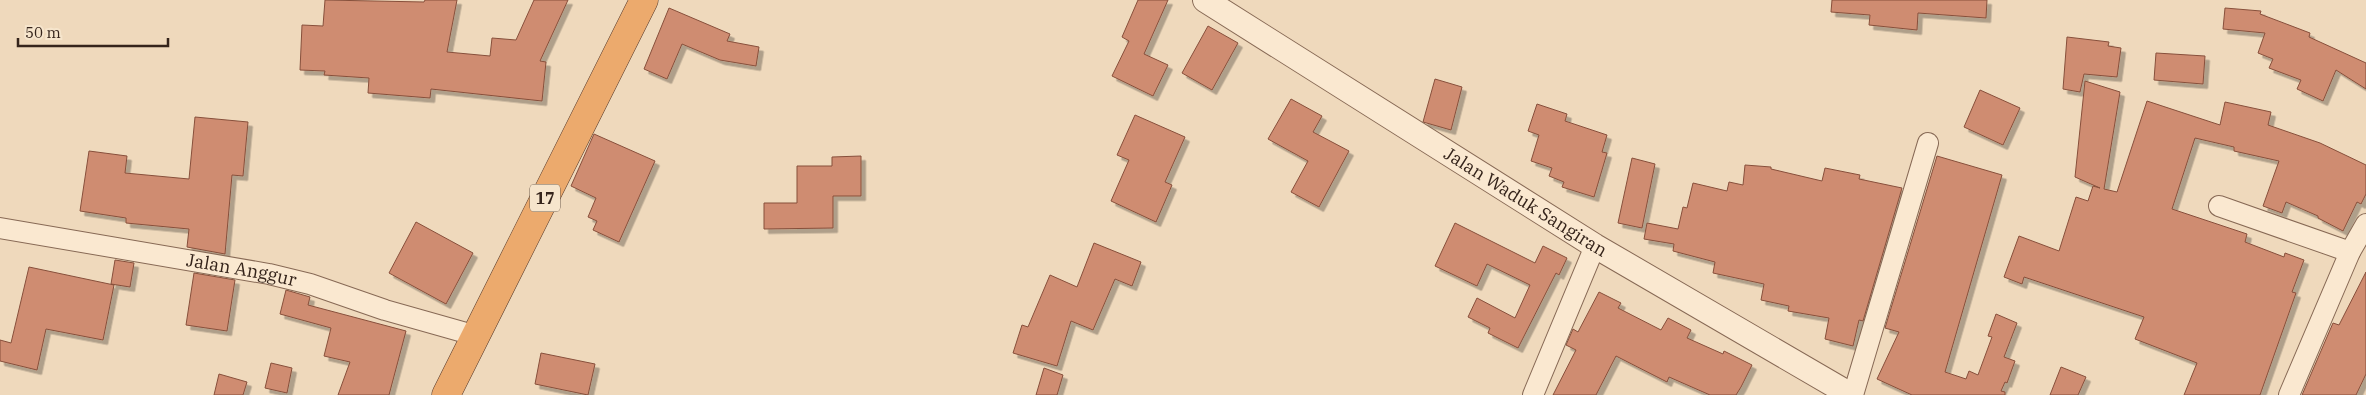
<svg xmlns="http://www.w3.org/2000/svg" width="2366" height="395" viewBox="0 0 2366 395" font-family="'IBM Plex Serif',serif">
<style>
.building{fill:#cf8c71;stroke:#874f3b;filter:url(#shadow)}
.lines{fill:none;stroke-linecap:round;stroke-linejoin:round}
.minor-casing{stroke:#876955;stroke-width:22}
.tertiary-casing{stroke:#876955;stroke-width:26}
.trunk-casing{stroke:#54382a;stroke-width:29}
.minor{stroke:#fae8d0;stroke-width:20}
.tertiary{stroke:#fae8d0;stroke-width:24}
.trunk{stroke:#ecaa6d;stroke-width:28}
.labels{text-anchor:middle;stroke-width:4;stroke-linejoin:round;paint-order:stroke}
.shield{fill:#f6e5cc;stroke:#6f5e50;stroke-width:1}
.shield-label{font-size:16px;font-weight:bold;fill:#35241b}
.street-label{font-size:18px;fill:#35241b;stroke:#f6e5cc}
</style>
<defs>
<filter id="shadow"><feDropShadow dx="4.5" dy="4.5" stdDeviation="0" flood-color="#0004"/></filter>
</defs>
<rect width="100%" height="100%" fill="#efd9bc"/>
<path class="building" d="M 325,0 L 424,2 L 425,0 L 457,0 L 447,52 L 490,56 L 492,38 L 516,40 L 534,0 L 568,0 L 540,61 L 546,62 L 542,101 L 431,89 L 430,98 L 368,93 L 369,78 L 324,75 L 325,71 L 300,70 L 302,25 L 323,26 Z
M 1138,0 L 1168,0 L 1144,54 L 1168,65 L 1153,96 L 1112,76 L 1129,41 L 1122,37 Z
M 1832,0 L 1987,0 L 1986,18 L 1918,13 L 1917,30 L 1869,25 L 1870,15 L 1831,12 Z
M 669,8 L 730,34 L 727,41 L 759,47 L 756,66 L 720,60 L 682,44 L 667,79 L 644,69 Z
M 2225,8 L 2261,11 L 2260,14 L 2310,33 L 2309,37 L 2366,63 L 2366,89 L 2336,70 L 2323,101 L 2297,89 L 2301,80 L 2269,68 L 2273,59 L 2258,53 L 2265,33 L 2223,29 Z
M 1208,26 L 1238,43 L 1212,90 L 1182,73 Z
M 2067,37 L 2109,42 L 2108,46 L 2121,48 L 2117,77 L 2084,74 L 2080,92 L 2063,89 Z
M 2156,53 L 2205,56 L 2203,84 L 2154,80 Z
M 1435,79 L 1462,87 L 1451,130 L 1423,122 Z
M 2085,81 L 2120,92 L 2104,189 L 2117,192 L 2147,101 L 2220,125 L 2225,102 L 2271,112 L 2268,125 L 2320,143 L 2366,165 L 2366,194 L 2361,204 L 2357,202 L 2343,231 L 2318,218 L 2318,216 L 2286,202 L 2282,213 L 2263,206 L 2279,161 L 2234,151 L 2234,147 L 2195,138 L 2172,209 L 2247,234 L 2245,242 L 2284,257 L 2285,253 L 2304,260 L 2292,292 L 2296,293 L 2260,395 L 2184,395 L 2197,363 L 2135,339 L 2144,317 L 2024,277 L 2022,284 L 2004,277 L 2019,236 L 2059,251 L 2076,197 L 2088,201 L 2093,186 L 2100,188 L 2075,177 Z
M 1980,90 L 2020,108 L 2003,145 L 1964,127 Z
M 1291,99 L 1322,116 L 1313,132 L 1349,151 L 1319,207 L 1291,192 L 1308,161 L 1268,139 Z
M 1537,104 L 1567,114 L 1565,121 L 1607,135 L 1602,152 L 1607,153 L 1594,197 L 1562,187 L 1564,182 L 1549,176 L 1552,168 L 1531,161 L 1539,135 L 1528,131 Z
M 1135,115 L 1185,137 L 1165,182 L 1172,185 L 1156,222 L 1111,201 L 1129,160 L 1117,155 Z
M 195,117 L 248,122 L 243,176 L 232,175 L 225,254 L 187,247 L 189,229 L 126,223 L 126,218 L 80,211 L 89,151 L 127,156 L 125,173 L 189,179 Z
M 594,134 L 655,161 L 619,242 L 593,230 L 597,221 L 588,217 L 596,198 L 571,186 Z
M 861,156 L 861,196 L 833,196 L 833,228 L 764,229 L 764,203 L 797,203 L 797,166 L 832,166 L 832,157 Z
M 1937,156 L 2002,175 L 1945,372 L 1966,379 L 1969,371 L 1978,375 L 1992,337 L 1988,336 L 1996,314 L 2017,323 L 2004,357 L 2015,361 L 2007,383 L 2005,382 L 2001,391 L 2005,392 L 2005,395 L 1912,395 L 1877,379 L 1899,332 L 1885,328 Z
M 1632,158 L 1655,164 L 1642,228 L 1618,223 Z
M 1745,165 L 1771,167 L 1771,169 L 1822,181 L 1825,168 L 1860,175 L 1859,179 L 1902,188 L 1863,321 L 1859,320 L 1853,346 L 1825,339 L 1829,318 L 1788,311 L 1789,306 L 1761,300 L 1764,284 L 1713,273 L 1715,262 L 1673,251 L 1674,244 L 1644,239 L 1647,223 L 1678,229 L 1683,207 L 1687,208 L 1693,183 L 1727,191 L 1729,182 L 1743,185 Z
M 416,222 L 473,253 L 446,304 L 389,273 Z
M 1455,223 L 1535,263 L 1543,246 L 1567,258 L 1559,275 L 1556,273 L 1518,348 L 1488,333 L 1490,328 L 1468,317 L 1477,298 L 1515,318 L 1530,285 L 1487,264 L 1477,286 L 1435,266 Z
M 1094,243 L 1141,262 L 1132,286 L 1115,279 L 1093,330 L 1071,321 L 1057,366 L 1013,353 L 1022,325 L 1028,327 L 1050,275 L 1077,287 Z
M 115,260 L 134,263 L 130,287 L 111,284 Z
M 29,267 L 114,285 L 103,340 L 46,329 L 37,370 L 0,361 L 0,340 L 11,343 Z
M 2366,272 L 2366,374 L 2356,395 L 2302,395 L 2333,323 L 2339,325 Z
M 194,273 L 235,280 L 227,331 L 186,325 Z
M 286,290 L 310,297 L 308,305 L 406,331 L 389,395 L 338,395 L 350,362 L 324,356 L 331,328 L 280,314 Z
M 1599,292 L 1621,303 L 1618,308 L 1661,330 L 1668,318 L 1691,330 L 1687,338 L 1723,354 L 1724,351 L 1752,365 L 1741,387 L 1736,395 L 1710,395 L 1669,377 L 1667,382 L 1616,356 L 1596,395 L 1553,395 L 1576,350 L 1566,345 L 1573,329 L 1578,332 Z
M 541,353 L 595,364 L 588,395 L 535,384 Z
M 271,363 L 292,368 L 287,393 L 265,388 Z
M 2061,367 L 2086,377 L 2078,395 L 2050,395 Z
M 1044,368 L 1063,375 L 1057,395 L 1036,395 Z
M 219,374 L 247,382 L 243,395 L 214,395 Z"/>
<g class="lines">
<defs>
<g id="minor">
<path d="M 2219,206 L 2350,252"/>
<path id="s1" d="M 0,228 L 269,274 L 310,284 L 385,310 L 477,336"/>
<path d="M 1533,395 L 1595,246"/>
<path d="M 1853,395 L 1928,143"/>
<path d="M 2289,395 L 2350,252 L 2366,224"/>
</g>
<g id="tertiary">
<path id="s2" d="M 1205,0 L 1595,246 L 1851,395"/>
</g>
<path id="trunk" d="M 446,395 L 644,0"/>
</defs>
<use href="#minor" class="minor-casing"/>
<use href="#tertiary" class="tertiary-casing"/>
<use href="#trunk" class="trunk-casing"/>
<use href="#minor" class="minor"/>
<use href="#tertiary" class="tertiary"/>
<use href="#trunk" class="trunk"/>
</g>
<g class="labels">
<rect class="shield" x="530" y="184.5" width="30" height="27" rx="4"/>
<g class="shield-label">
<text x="545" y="204">17</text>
</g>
<g class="street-label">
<text dy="6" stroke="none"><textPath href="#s2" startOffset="379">Jalan Waduk Sangiran</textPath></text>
<text dy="6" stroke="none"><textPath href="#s1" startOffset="245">Jalan Anggur</textPath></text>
</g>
</g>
<path d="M18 38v8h150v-8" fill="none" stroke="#35241b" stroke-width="2.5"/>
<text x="25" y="38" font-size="15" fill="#35241b" stroke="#f6e5cc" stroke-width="4" paint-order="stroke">50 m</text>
</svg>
